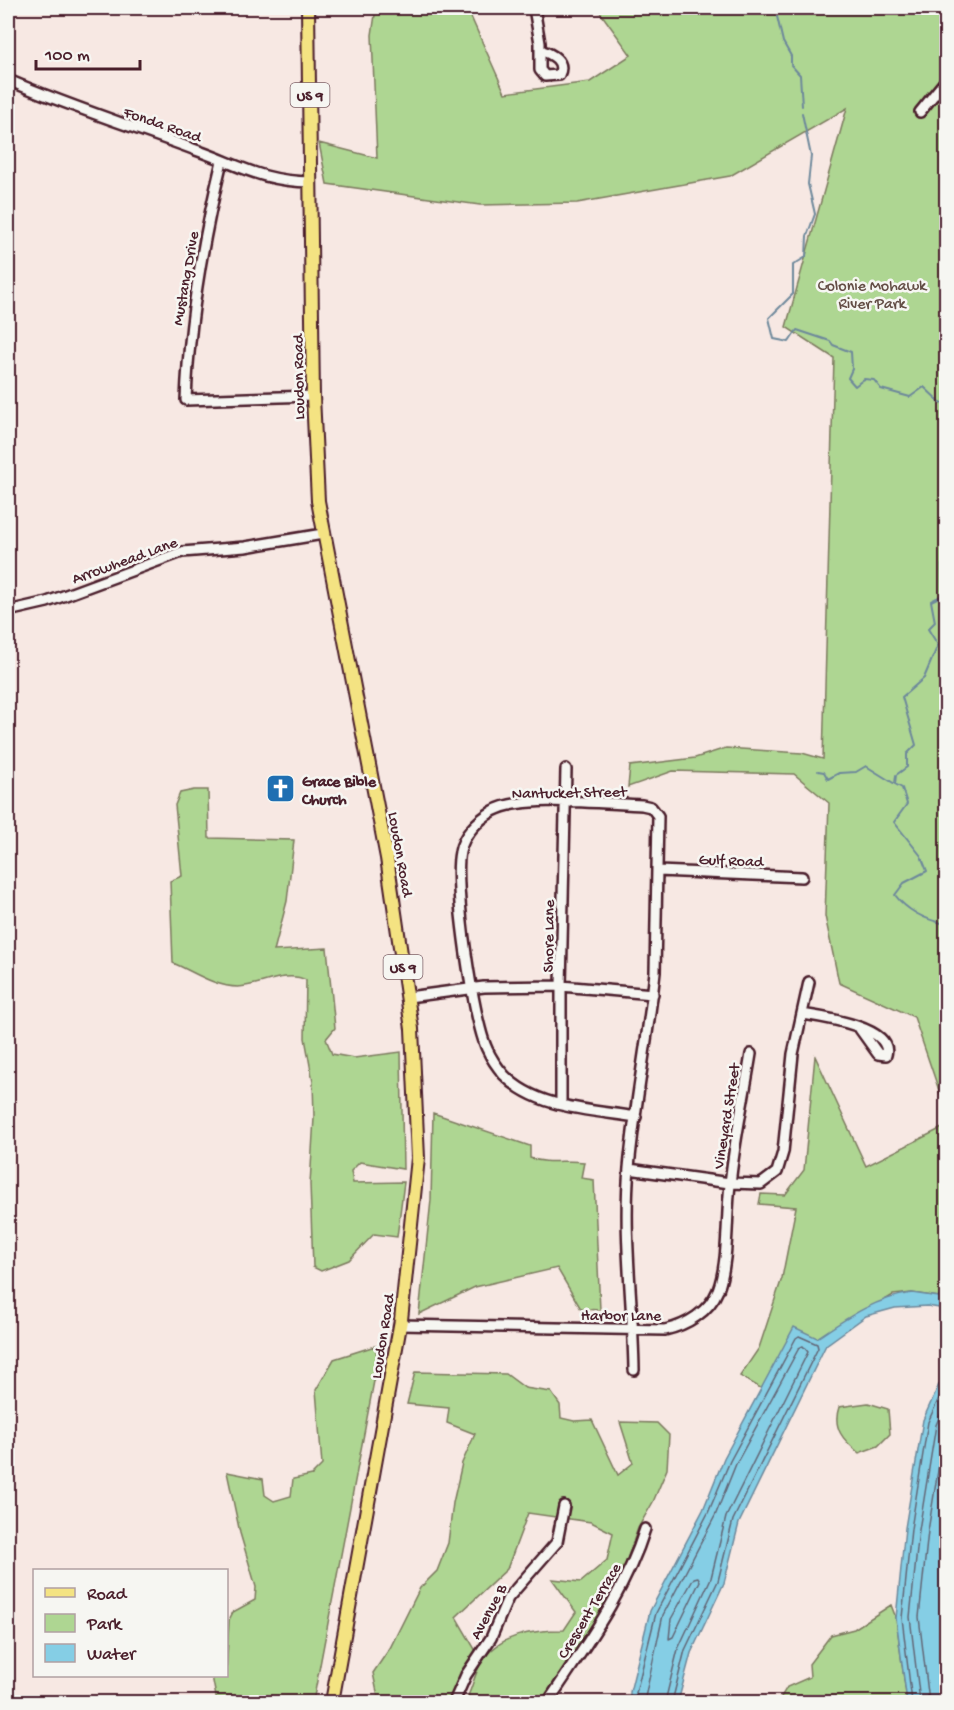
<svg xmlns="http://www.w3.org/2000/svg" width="954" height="1710" viewBox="0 0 954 1710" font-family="'Gochi Hand',sans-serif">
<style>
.green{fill:#aed692;stroke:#7c7a5e;stroke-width:1.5}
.water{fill:#85cee5;stroke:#6d889b;stroke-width:1.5}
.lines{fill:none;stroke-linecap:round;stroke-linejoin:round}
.shore{stroke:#626575;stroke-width:1.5}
.stream{stroke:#6d889b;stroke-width:2}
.minor-casing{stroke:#4a1f2b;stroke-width:14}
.major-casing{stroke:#4a1f2b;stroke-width:16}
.minor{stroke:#f6f6f2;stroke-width:9}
.major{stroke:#f4e382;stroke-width:12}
.labels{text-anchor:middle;stroke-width:5;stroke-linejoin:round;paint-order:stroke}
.shield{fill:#f6f6f2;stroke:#7e6067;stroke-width:1.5}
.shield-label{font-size:15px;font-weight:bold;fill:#4a1f2b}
.street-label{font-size:16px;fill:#4a1f2b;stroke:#f6f6f2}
.park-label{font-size:16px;fill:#634d45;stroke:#f6f6f2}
.poi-label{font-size:16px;font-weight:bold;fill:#4a1f2b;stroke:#f6f6f2;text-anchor:start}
</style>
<rect width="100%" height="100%" fill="#f7e8e3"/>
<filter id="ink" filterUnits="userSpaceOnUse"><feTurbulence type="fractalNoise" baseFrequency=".0167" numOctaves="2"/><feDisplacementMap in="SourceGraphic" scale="12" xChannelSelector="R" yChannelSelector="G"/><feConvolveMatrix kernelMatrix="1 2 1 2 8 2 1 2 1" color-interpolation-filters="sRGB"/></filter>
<g filter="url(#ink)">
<path class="green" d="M 376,8 L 467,8 L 505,93 L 590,82 L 631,55 L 597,8 L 946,8 L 946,1111 L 914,1017 L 839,983 L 825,916 L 829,803 L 794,774 L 673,771 L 628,787 L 630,766 L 695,758 L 726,748 L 802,753 L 823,759 L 834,358 L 786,327 L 847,108 L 730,176 L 577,203 L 480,205 L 327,184 L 319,143 L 377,158 L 372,35 Z
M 194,790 L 208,790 L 209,838 L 294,840 L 287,901 L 274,951 L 327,948 L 335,1028 L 326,1039 L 332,1054 L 354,1058 L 401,1052 L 403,1169 L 360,1162 L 351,1171 L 353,1183 L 404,1182 L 397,1237 L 374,1234 L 349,1260 L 321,1271 L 313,1267 L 310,1184 L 314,1118 L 313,1082 L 305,1038 L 306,980 C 286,970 260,986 238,987 C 215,987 194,972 173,963 L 170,881 L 182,876 L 175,805 L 180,793 Z
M 815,1056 L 866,1166 L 946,1126 L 946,1298 L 912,1293 L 893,1295 L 773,1368 L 762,1389 L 740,1376 L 759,1348 L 782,1278 L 796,1207 L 759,1204 L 761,1194 L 785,1195 L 804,1170 Z
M 433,1113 L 530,1146 L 530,1158 C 548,1165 565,1159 584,1162 L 581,1178 L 594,1180 L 600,1310 L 581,1309 L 557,1268 L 475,1287 L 419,1314 L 431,1200 Z
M 375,1346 L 378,1360 L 313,1702 L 217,1702 L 212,1676 L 226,1676 L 229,1620 L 233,1612 L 255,1600 L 256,1587 L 240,1533 L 227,1472 L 263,1479 L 265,1495 L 274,1501 L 291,1496 L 293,1479 L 312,1475 L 322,1465 L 316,1390 L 334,1359 Z
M 415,1372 L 506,1374 L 525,1388 L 551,1392 L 560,1405 L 561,1418 L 574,1421 L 592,1420 L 618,1475 L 633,1463 L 620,1422 L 657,1423 L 669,1435 L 667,1469 L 653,1502 L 638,1528 L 618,1585 L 542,1702 L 465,1702 C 472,1690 474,1675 481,1663 C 499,1634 533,1630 564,1630 L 576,1612 L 552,1579 L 581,1582 L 607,1560 L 613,1533 L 591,1522 L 528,1513 L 507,1569 L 456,1617 L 476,1651 L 448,1702 L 379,1702 L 373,1673 L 390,1648 L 420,1588 L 437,1571 L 448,1543 L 453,1503 L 462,1463 L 475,1434 L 447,1423 L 449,1408 L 407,1404 Z
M 868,1403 L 888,1409 L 890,1434 L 878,1446 L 859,1453 C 843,1440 832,1428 839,1407 Z
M 891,1605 L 896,1618 L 907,1702 L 778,1702 L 787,1687 L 810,1677 L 809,1664 L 831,1635 L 854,1629 Z"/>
<path class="water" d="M 912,1293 L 946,1298 L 946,1309 L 927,1306 L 895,1308 L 866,1316 L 826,1345 L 739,1523 L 724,1583 L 691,1653 L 678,1702 L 630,1702 L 630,1692 L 650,1611 L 703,1510 L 724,1458 L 794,1327 L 817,1338 C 847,1318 875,1298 912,1293 Z
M 946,1369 L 946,1702 L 907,1702 L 896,1618 L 905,1528 L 923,1420 Z"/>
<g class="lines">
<path class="shore" d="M 698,1577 L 700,1581 L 673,1637 L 669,1639 L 671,1619 L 694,1578 Z
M 636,1702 L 636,1693 L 656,1613 L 708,1513 L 730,1461 L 796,1338 L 799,1336 L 817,1344 L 818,1348 L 733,1520 L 718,1581 L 685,1650 L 672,1702
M 644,1702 L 663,1615 L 715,1516 L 736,1464 L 799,1348 L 803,1346 L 808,1352 L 726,1517 L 711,1578 L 678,1649 L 665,1702
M 912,1702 L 902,1618 L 911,1529 L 928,1422 L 946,1383
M 920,1702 L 910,1617 L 919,1530 L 936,1425 L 946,1401
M 929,1702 L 919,1617 L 928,1531 L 946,1422"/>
<path class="stream" d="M 775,8 L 783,42 L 791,56 L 791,65 L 800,75 L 802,106
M 802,113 L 811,156 L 808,184 L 815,214 L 807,236 L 806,257 L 793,265 L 793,294 L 769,318 L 774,339 L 789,342 L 797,330 L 830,341 L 833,345 L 851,352 L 852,369 L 848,378 L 855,386 L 864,379 L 874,380 L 881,389 L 910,397 L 924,387 L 941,403 L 946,403
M 946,562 L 942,565 L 943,595 L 931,601 L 935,622 L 928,629 L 938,645 L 924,678 L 902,697 L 916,745 L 907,754 L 907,767 L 896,775 L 895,784 L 902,788 L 907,804 L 894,822 L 921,856 L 927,871 L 904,883 L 895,895 C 908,912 926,920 946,924
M 818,771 L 824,772 L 828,779 L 839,773 L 856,772 L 866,766 L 895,784"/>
<defs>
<path id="minor" d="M 534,8 L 540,43 L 540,70 L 545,76 L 559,75 C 566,61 552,54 540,50
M 8,80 C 69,106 131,126 193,149 C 240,165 259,181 311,182
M 920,112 L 946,80
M 222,161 C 203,239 189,320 186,400 L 313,396
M 8,611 L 47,602 L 182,552 L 245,547 L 323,534
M 658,871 L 802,877
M 408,997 L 484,987 L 561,986 L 653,994
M 802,1014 C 821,1017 894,1027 886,1055 L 878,1054 L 860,1029
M 561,1104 L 561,986 L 566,769
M 629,1169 L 730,1183 L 761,1184 L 777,1172 L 783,1152 L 793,1054 L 809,982
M 400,1325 L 665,1330 C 687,1325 709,1312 718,1290 C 729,1261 726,1217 730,1185 C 734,1142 744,1098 751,1054
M 634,1370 C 633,1303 623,1235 629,1168 C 635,1102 648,1038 655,972 L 658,816 L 651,807 L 642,805 C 607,804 521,794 493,811 C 478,820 463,835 460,852 C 453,883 473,1020 487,1049 C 491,1058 498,1068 504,1075 C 536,1109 594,1110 636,1117
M 454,1702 L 466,1675 L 491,1638 L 508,1598 L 557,1542 L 564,1506
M 548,1702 C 585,1646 625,1593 645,1529"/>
<path id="major" d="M 308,8 L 313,396 L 318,501 L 387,858 L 412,1029 L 418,1158 L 401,1320 L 332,1702"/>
</defs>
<use href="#minor" class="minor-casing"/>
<use href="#major" class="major-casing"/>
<use href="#minor" class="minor"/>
<use href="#major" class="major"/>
</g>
</g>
<defs>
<symbol id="church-square" viewBox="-11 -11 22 22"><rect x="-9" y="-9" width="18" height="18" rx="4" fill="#1f6fb2" stroke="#f6f6f2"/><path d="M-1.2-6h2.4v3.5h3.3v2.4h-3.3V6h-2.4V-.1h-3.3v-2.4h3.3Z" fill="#fff"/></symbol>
</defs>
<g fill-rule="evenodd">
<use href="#church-square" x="264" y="772" width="33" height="33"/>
</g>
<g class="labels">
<g class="shield">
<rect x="290.5" y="83" width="39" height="24" rx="4.5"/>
<rect x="383.5" y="955" width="39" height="24" rx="4.5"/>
</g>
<g class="shield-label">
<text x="310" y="100">US 9</text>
<text x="403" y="972">US 9</text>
</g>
<g class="street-label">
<text transform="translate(163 123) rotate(19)" y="6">Fonda Road</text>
<text transform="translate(184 278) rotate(-80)" y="6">Mustang Drive</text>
<text transform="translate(297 377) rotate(-91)" y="6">Loudon Road</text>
<text transform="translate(124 559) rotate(-20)" y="6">Arrowhead Lane</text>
<text transform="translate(569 791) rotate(-1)" y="6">Nantucket Street</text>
<text transform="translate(402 854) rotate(80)" y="6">Loudon Road</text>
<text transform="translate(731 859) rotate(2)" y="6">Gulf Road</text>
<text transform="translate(547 936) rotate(-89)" y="6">Shore Lane</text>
<text transform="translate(725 1116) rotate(-81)" y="6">Vineyard Street</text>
<text x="621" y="1320">Harbor Lane</text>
<text transform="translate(381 1336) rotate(-81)" y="6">Loudon Road</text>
<text transform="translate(588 1610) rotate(-59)" y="6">Crescent Terrace</text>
<text transform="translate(487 1611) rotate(-62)" y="6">Avenue B</text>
</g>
<g class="park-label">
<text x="872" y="290">Colonie Mohawk<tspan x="872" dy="18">River Park</tspan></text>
</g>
<g class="poi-label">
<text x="302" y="786">Grace Bible<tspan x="302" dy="18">Church</tspan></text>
</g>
</g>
<rect width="954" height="1710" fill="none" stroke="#f6f6f2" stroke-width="30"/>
<rect x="15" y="15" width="924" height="1680" fill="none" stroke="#4a1f2b" stroke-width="2" filter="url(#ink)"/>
<rect x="33" y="1569" width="195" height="108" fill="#f6f6f2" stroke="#b1a0a2" stroke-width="1.5"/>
<rect x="45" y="1588" width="30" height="9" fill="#f4e382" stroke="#b1a0a2" stroke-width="1.5"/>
<text x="87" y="1599" font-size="18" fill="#4a1f2b">Road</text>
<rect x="45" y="1614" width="30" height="18" fill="#aed692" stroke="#b1a0a2" stroke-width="1.5"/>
<text x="87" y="1629" font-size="18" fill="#4a1f2b">Park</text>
<rect x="45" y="1644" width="30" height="18" fill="#85cee5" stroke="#b1a0a2" stroke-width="1.5"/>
<text x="87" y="1659" font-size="18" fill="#4a1f2b">Water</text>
<path d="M36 60v9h104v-9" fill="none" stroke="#4a1f2b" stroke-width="3"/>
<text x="45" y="60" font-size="18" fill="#4a1f2b" stroke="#f6f6f2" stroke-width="4.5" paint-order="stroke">100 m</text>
</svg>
